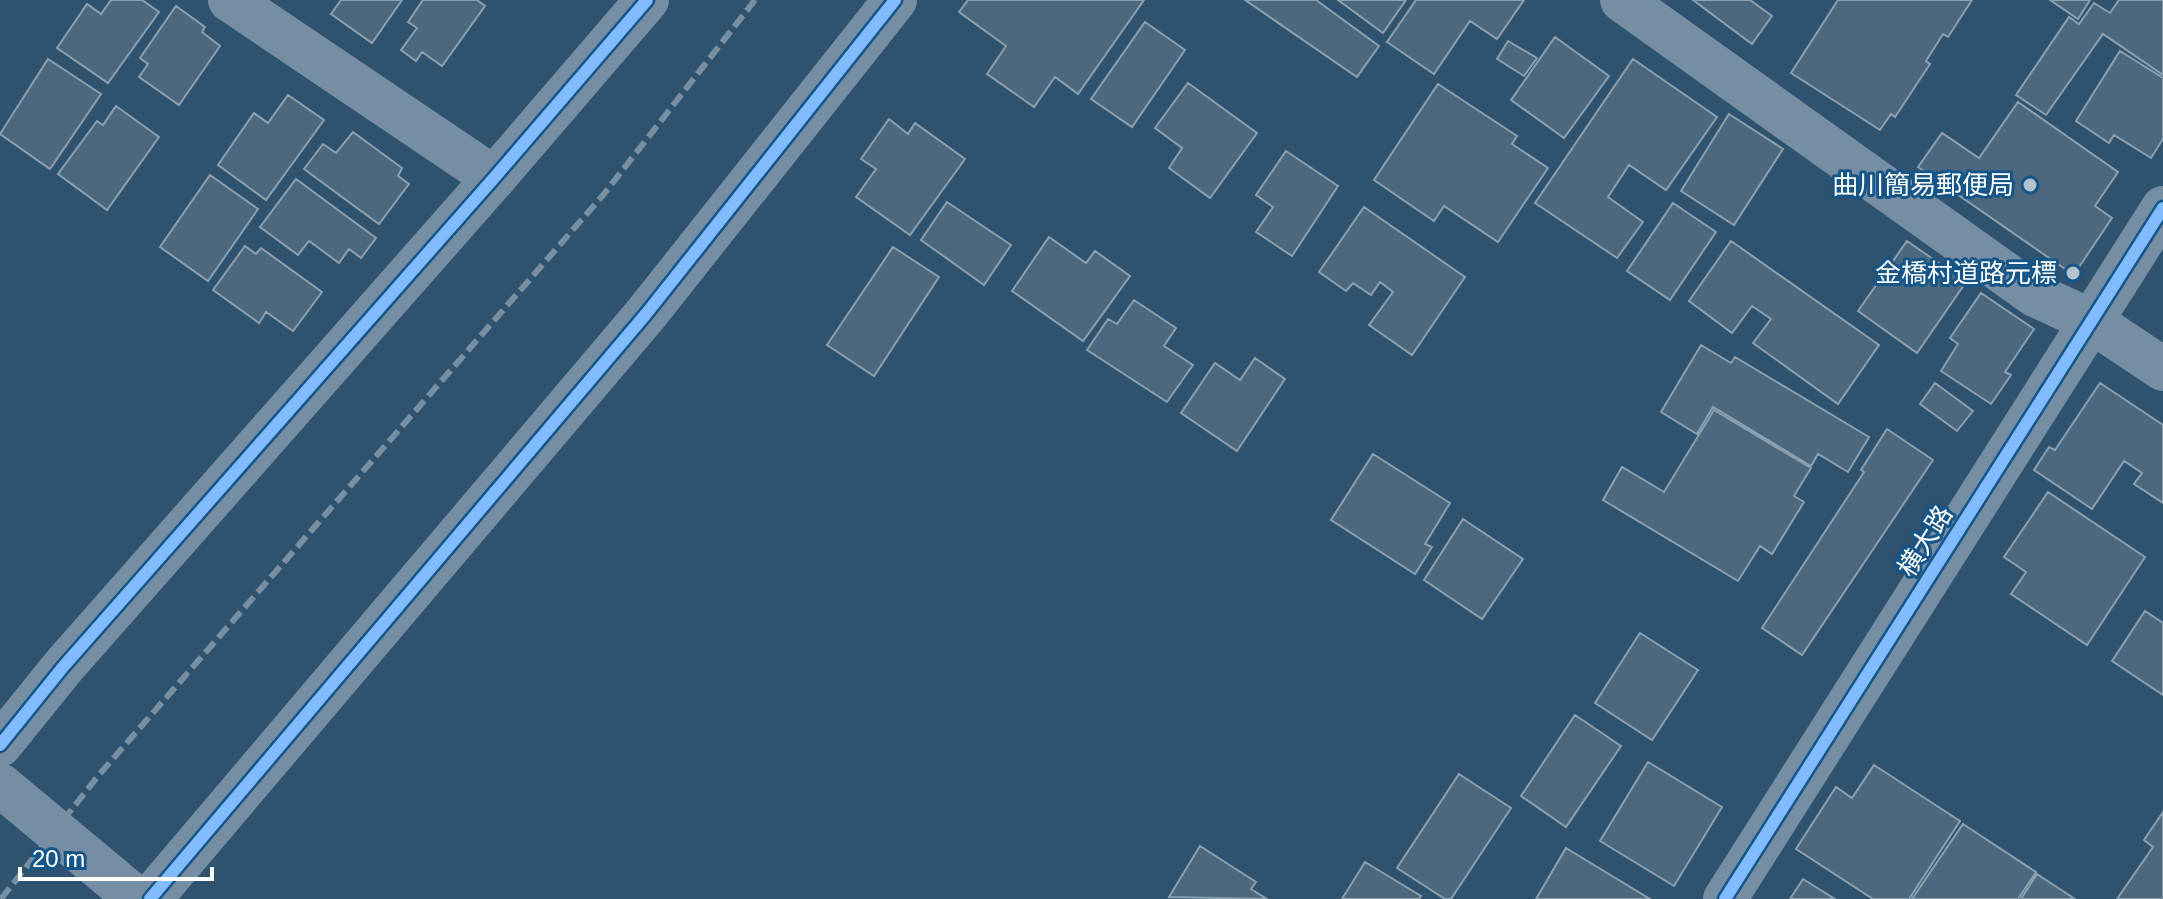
<svg xmlns="http://www.w3.org/2000/svg" width="2163" height="899" viewBox="0 0 2163 899" font-family="Helvetica,'Noto Sans JP',sans-serif">
<style>
.building{fill:#4c687e;stroke:#8aa0b1;stroke-width:2}
.lines{fill:none;stroke-linecap:round;stroke-linejoin:round}
.minor{stroke:#768ea4;stroke-width:44}
.tertiary{stroke:#768ea4;stroke-width:44}
.rail{stroke:#778fa3;stroke-width:6;stroke-dasharray:14 6;stroke-linecap:butt}
.cycleway-casing{stroke:#155588;stroke-width:17}
.cycleway{stroke:#80bcff;stroke-width:12}
.poi-dot{fill:#b6c2cc;stroke:#155588;stroke-width:3}
.labels{text-anchor:middle;stroke-width:6;stroke-linejoin:round;paint-order:stroke}
.poi-label{font-size:26px;fill:#fff;stroke:#155588;text-anchor:end}
.street-label{font-size:26px;fill:#fff;stroke:#155588}
</style>
<rect width="100%" height="100%" fill="#2f526e"/>
<path class="building" d="M 111,0 L 142,0 L 159,12 L 108,83 L 57,48 L 87,4 L 101,14 Z
M 341,0 L 402,0 L 372,43 L 331,14 Z
M 423,0 L 477,0 L 485,6 L 442,66 L 422,52 L 416,61 L 401,50 L 417,28 L 408,22 Z
M 968,0 L 1144,0 L 1078,94 L 1055,77 L 1034,107 L 987,74 L 1006,46 L 959,12 Z
M 1245,0 L 1316,0 L 1379,46 L 1357,77 Z
M 1338,0 L 1406,0 L 1383,33 Z
M 1416,0 L 1524,0 L 1497,39 L 1470,21 L 1434,74 L 1387,42 Z
M 1693,0 L 1750,0 L 1772,16 L 1752,44 Z
M 1838,0 L 1972,0 L 1948,37 L 1943,34 L 1926,61 L 1930,64 L 1895,117 L 1891,114 L 1880,130 L 1791,73 Z
M 2050,0 L 2090,0 L 2078,19 Z
M 2119,0 L 2163,0 L 2163,75 L 2103,34 L 2046,115 L 2016,95 L 2069,17 L 2079,24 L 2094,3 L 2110,13 Z
M 176,6 L 205,27 L 202,32 L 220,46 L 179,105 L 139,77 L 148,64 L 140,58 Z
M 1145,22 L 1185,50 L 1132,127 L 1091,99 Z
M 1555,37 L 1609,76 L 1564,138 L 1511,100 Z
M 1508,41 L 1537,58 L 1524,76 L 1497,59 Z
M 2120,51 L 2163,78 L 2163,139 L 2151,158 L 2114,135 L 2109,143 L 2076,121 Z
M 48,59 L 101,94 L 50,169 L 0,134 Z
M 1633,59 L 1717,117 L 1666,190 L 1629,165 L 1608,197 L 1643,222 L 1617,258 L 1535,203 Z
M 1188,83 L 1257,133 L 1210,198 L 1169,168 L 1182,148 L 1155,128 Z
M 1438,84 L 1517,136 L 1512,144 L 1548,168 L 1498,242 L 1444,206 L 1434,221 L 1374,180 Z
M 288,95 L 324,120 L 266,200 L 218,165 L 254,113 L 268,123 Z
M 2018,102 L 2118,172 L 2095,206 L 2112,218 L 2079,267 L 2065,269 L 1918,167 L 1942,133 L 1979,158 Z
M 116,106 L 159,137 L 107,210 L 58,174 L 97,121 L 103,125 Z
M 1729,114 L 1783,149 L 1734,225 L 1681,191 Z
M 889,119 L 908,134 L 915,123 L 965,159 L 910,235 L 856,197 L 876,169 L 861,159 Z
M 353,132 L 402,168 L 398,176 L 409,184 L 379,224 L 304,169 L 323,144 L 336,153 Z
M 1286,151 L 1338,186 L 1292,256 L 1256,232 L 1273,207 L 1256,195 Z
M 210,175 L 258,209 L 208,281 L 160,247 Z
M 296,179 L 376,238 L 361,258 L 349,249 L 339,263 L 309,241 L 298,255 L 260,227 Z
M 947,202 L 1011,245 L 984,285 L 921,240 Z
M 1673,203 L 1716,232 L 1670,300 L 1627,271 Z
M 1364,207 L 1465,277 L 1412,355 L 1369,325 L 1393,292 L 1380,282 L 1371,295 L 1353,283 L 1346,291 L 1319,272 Z
M 1049,237 L 1086,263 L 1095,251 L 1130,276 L 1083,341 L 1012,291 Z
M 1731,241 L 1879,345 L 1838,404 L 1753,343 L 1771,319 L 1752,306 L 1732,333 L 1689,301 Z
M 1907,241 L 1966,282 L 1917,353 L 1858,311 Z
M 245,246 L 256,254 L 261,248 L 322,292 L 293,331 L 266,312 L 259,323 L 213,290 Z
M 893,247 L 939,277 L 874,376 L 827,345 Z
M 1981,293 L 2034,329 L 2005,372 L 2011,375 L 1991,404 L 1941,371 L 1958,344 L 1950,338 Z
M 1134,300 L 1176,328 L 1164,346 L 1193,365 L 1167,402 L 1087,350 L 1108,319 L 1117,324 Z
M 1701,345 L 1731,363 L 1735,357 L 1869,437 L 1848,472 L 1818,454 L 1811,466 L 1713,407 L 1697,434 L 1661,412 Z
M 1255,358 L 1285,379 L 1237,451 L 1181,413 L 1215,363 L 1240,380 Z
M 1935,383 L 1973,411 L 1957,431 L 1920,404 Z
M 2100,383 L 2163,425 L 2163,503 L 2134,484 L 2142,473 L 2124,461 L 2092,509 L 2034,470 L 2049,447 L 2055,450 Z
M 1714,410 L 1811,468 L 1794,496 L 1804,502 L 1772,554 L 1760,546 L 1738,581 L 1603,500 L 1622,467 L 1664,492 Z
M 1887,429 L 1933,460 L 1802,655 L 1762,628 L 1864,472 L 1861,470 Z
M 1373,454 L 1450,503 L 1425,544 L 1432,547 L 1415,574 L 1331,520 Z
M 2048,492 L 2145,557 L 2087,645 L 2011,594 L 2026,572 L 2004,557 Z
M 1463,519 L 1523,559 L 1482,619 L 1424,580 Z
M 2145,611 L 2163,623 L 2163,695 L 2112,661 Z
M 1640,633 L 1698,670 L 1652,740 L 1595,703 Z
M 1575,715 L 1621,746 L 1566,827 L 1521,796 Z
M 1648,762 L 1722,807 L 1674,886 L 1600,841 Z
M 1874,765 L 1960,821 L 1909,899 L 1873,899 L 1796,849 L 1836,787 L 1852,798 Z
M 1459,774 L 1511,808 L 1451,899 L 1445,899 L 1397,868 Z
M 2163,812 L 2163,899 L 2117,899 L 2153,847 L 2144,840 Z
M 1963,824 L 2036,872 L 2018,899 L 1912,899 Z
M 1200,846 L 1256,882 L 1251,889 L 1267,899 L 1169,897 Z
M 1566,848 L 1650,899 L 1536,899 Z
M 1365,862 L 1421,896 L 1419,899 L 1342,899 Z
M 2037,874 L 2075,899 L 2021,899 Z
M 1803,879 L 1835,899 L 1790,899 Z"/>
<g class="lines">
<path class="minor" d="M 230,0 L 494,178
M 1622,0 L 2035,295 L 2091,321 L 2163,369
M 1725,899 L 2163,208"/>
<path class="tertiary" d="M 0,745 L 63,667 L 494,178 L 647,0
M 0,785 L 137,899
M 150,899 L 646,314 L 895,0"/>
<path class="rail" d="M 1,899 L 98,776 L 604,194 L 755,0"/>
<defs>
<path id="cycleway" d="M 0,745 L 63,667 L 494,178 L 647,0
M 150,899 L 646,314 L 895,0
M 1725,899 L 2163,208"/>
</defs>
<use href="#cycleway" class="cycleway-casing"/>
<use href="#cycleway" class="cycleway"/>
</g>
<g class="poi-dot">
<circle cx="2030" cy="185" r="8"/>
<circle cx="2073" cy="273" r="8"/>
</g>
<g class="labels">
<g class="poi-label">
<text x="2014" y="194">曲川簡易郵便局</text>
<text x="2057" y="282">金橋村道路元標</text>
</g>
<g class="street-label">
<text transform="translate(1925 541) rotate(-58)" y="9">横大路</text>
</g>
</g>
<path d="M20 867v12h192v-12" fill="none" stroke="#ffffff" stroke-width="4"/>
<text x="32" y="867" font-size="24" fill="#ffffff" stroke="#155588" stroke-width="6" paint-order="stroke">20 m</text>
</svg>
